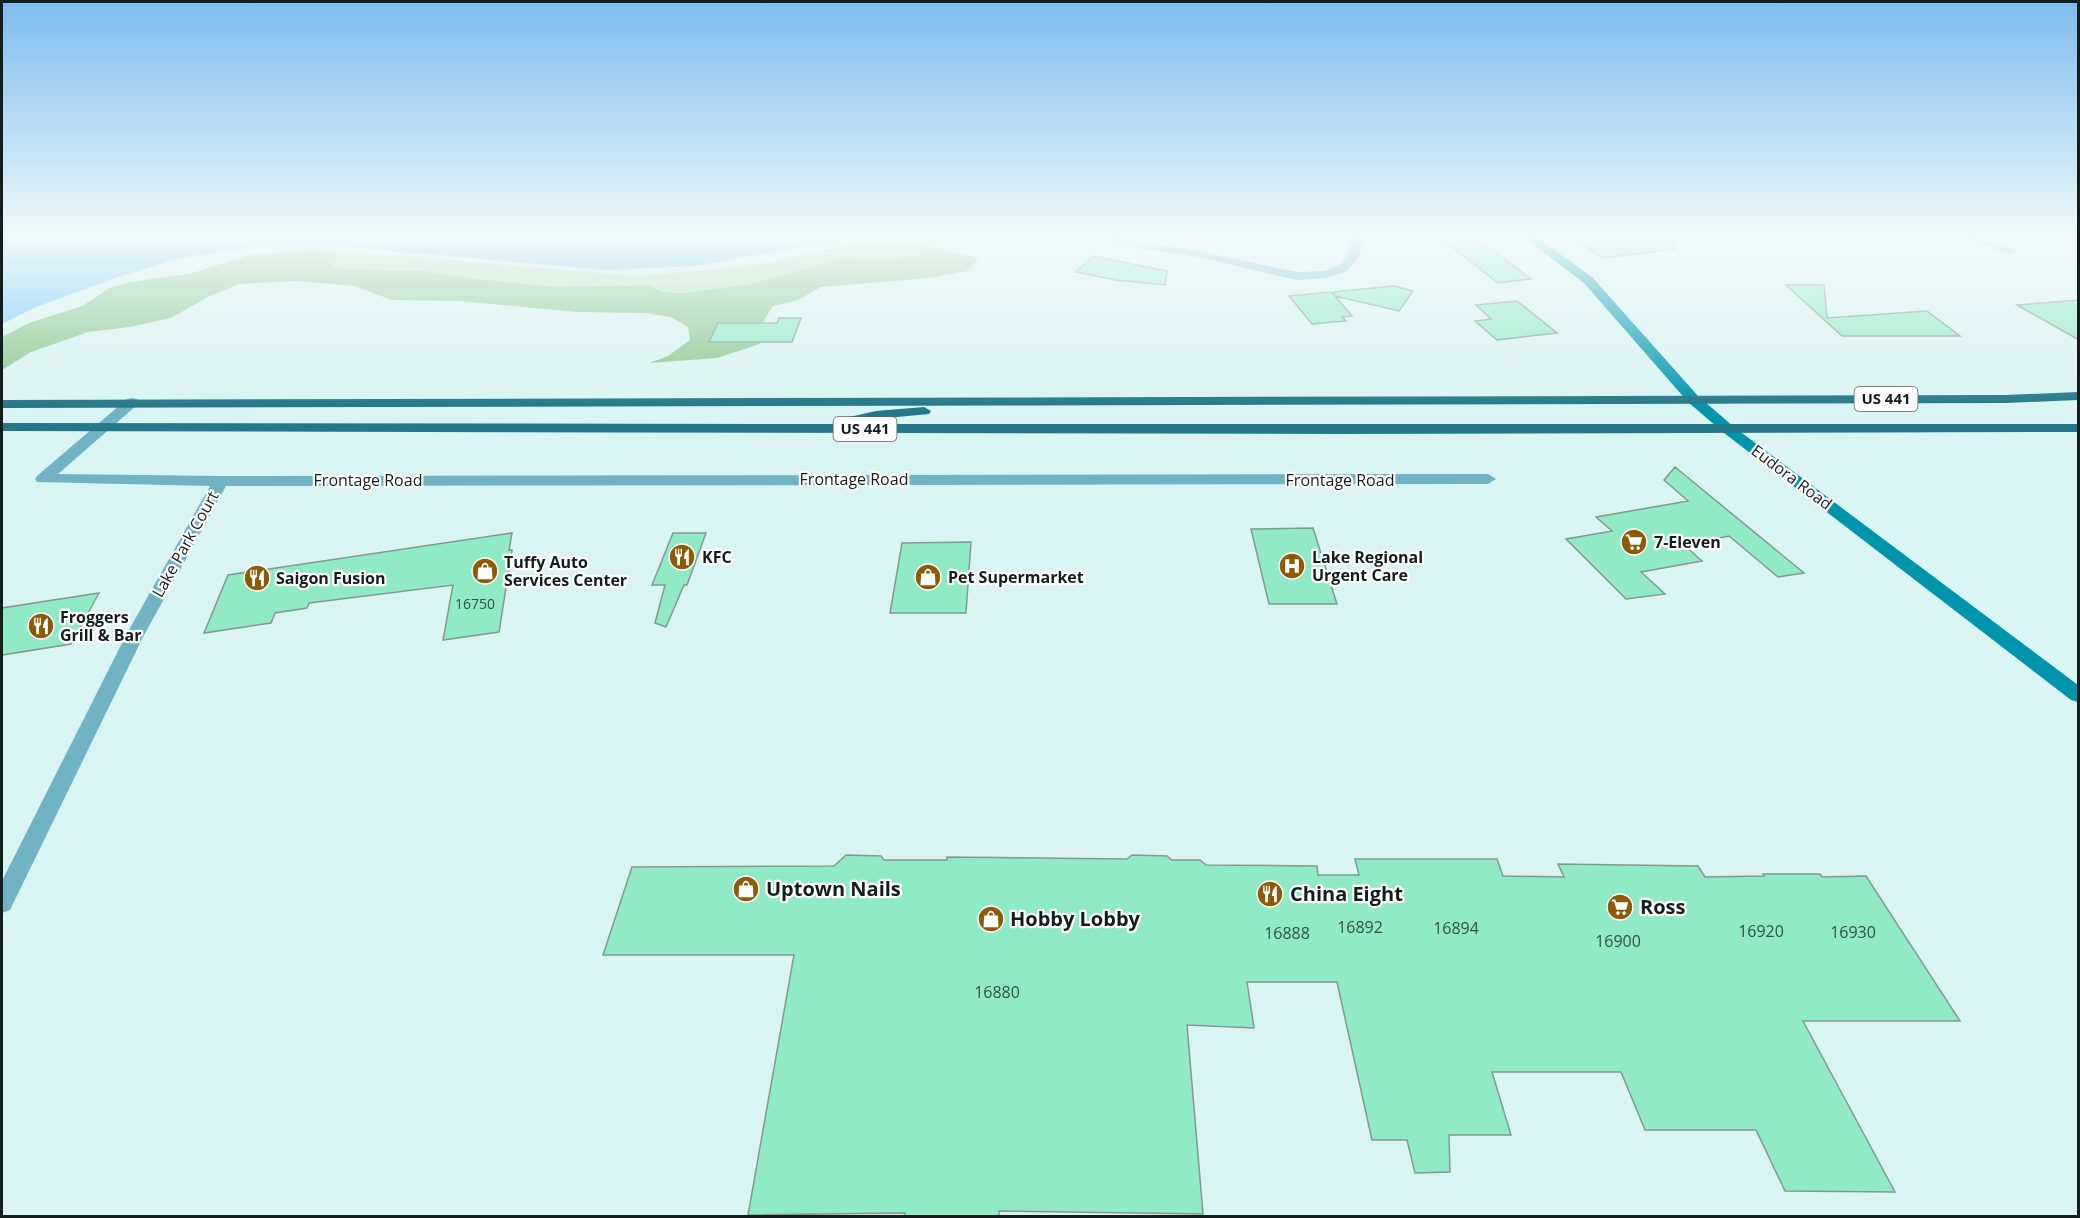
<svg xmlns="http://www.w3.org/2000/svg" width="2080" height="1218" viewBox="0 0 2080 1218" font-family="'Open Sans',sans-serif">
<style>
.green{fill:#b7e0b4}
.forest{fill:#8fc68c}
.water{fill:#7dc6f6}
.building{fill:#90eac6;stroke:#83998f;stroke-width:1.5}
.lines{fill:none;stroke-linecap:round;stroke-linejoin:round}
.street{fill:#70b3c3;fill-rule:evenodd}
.secondary{fill:#0095ad;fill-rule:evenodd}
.primary{fill:#25788a;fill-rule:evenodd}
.labels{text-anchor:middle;stroke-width:4.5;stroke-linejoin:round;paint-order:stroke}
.number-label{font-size:14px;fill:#325046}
.shield{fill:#fff;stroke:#5a6160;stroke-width:1.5}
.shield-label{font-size:15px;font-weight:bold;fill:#131d1c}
.street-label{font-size:16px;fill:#131d1c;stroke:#fff}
.poi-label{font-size:16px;font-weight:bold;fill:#131d1c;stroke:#fff;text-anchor:start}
.near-number-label{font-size:16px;fill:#325046}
.near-poi-label{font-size:20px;font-weight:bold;fill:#131d1c;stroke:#fff;text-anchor:start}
</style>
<rect width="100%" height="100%" fill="#d9f4f2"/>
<path class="green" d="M 885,236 L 929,236 L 932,248 L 919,255 L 888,260 L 843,258 L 751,284 L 684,293 L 662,292 L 647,285 L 556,287 L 478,279 L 423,271 L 347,270 L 289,251 L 335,250 L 635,276 L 723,269 L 772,262 Z"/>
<path class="forest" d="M 932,248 L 979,258 L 967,271 L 930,278 L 821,287 L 798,300 L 773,306 L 761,325 L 760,344 L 717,358 L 649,363 L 668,356 L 690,340 L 688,327 L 671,317 L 645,313 L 577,312 L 459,301 L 392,300 L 354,286 L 295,281 L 239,284 L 208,297 L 171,318 L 130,327 L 88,332 L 31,352 L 2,370 L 2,337 L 29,323 L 82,306 L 110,288 L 129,282 L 189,274 L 254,254 L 313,251 L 332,253 L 337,258 L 333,266 L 347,270 L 423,271 L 478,279 L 556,287 L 648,285 L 662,292 L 684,293 L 751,284 L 843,258 L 888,260 L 919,255 Z"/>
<path class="water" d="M 2,236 L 864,236 L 696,266 L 605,270 L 301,243 L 238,249 L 177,259 L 121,276 L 36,307 L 2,324 Z"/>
<path class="building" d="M 1438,236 L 1474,236 L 1531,279 L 1498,283 Z
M 1618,236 L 1674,236 L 1675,249 L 1603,258 L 1577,241 Z
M 1093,256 L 1167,271 L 1165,285 L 1116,280 L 1076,272 Z
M 1786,285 L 1824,285 L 1827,318 L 1927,311 L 1960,336 L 1842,336 Z
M 1394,286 L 1413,291 L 1399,311 L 1335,296 L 1352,316 L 1342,317 L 1346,321 L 1312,324 L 1289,296 L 1331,292 L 1334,295 L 1334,292 Z
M 2079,300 L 2079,340 L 2017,305 Z
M 1517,301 L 1531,312 L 1557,333 L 1497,340 L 1475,321 L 1491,319 L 1476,305 Z
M 779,318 L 801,318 L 792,342 L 709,342 L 718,323 L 777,323 Z
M 1675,467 L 1804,573 L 1778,577 L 1729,536 L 1684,545 L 1702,561 L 1641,572 L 1665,594 L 1626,599 L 1566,539 L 1612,531 L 1596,517 L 1688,501 L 1664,480 Z
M 1313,528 L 1337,604 L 1269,604 L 1251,529 Z
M 512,533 L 509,550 L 512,550 L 499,632 L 443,640 L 453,585 L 309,603 L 307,608 L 275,613 L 271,623 L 204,633 L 228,575 Z
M 673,533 L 706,533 L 687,585 L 684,585 L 666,627 L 655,623 L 665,585 L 652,585 Z
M 971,542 L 966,613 L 890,613 L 902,543 Z
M 99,593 L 71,644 L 2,655 L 2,608 Z
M 846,855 L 881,856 L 884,860 L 947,860 L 947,857 L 1127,859 L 1132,855 L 1167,856 L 1172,860 L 1200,860 L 1206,865 L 1317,866 L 1318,875 L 1359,875 L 1355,859 L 1497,859 L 1503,876 L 1564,877 L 1558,864 L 1698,866 L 1705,877 L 1764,876 L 1763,874 L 1820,874 L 1822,877 L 1866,876 L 1960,1021 L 1803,1021 L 1895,1192 L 1785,1191 L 1756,1130 L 1645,1130 L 1621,1072 L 1492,1072 L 1511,1135 L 1449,1135 L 1450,1172 L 1415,1173 L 1407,1140 L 1372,1140 L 1337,982 L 1247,982 L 1254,1028 L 1187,1025 L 1203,1214 L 999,1211 L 999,1216 L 904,1216 L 905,1213 L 748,1215 L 794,955 L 603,955 L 632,867 L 834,866 Z"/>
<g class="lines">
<path class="street" d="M 1102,236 L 1117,236 L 1126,240 L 1198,251 L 1297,272 L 1325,271 L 1339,265 L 1347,256 L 1353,236 L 1365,236 L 1359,257 L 1347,271 L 1327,278 L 1297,280 L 1198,257 L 1124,246 Z
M 1955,236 L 1973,236 L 2017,251 L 2011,254 Z
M 132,398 L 137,399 L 139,402 L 137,405 L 58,474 L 221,476 L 1488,474 L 1496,479 L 1488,484 L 226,486 L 143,637 L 10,910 L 2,913 L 2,881 L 125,637 L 210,486 L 37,482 L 35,479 L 37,476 L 127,399 Z"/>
<path class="secondary" d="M 1522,236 L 1535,236 L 1592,277 L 1698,396 L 1734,427 L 2078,685 L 2078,702 L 2071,700 L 1724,433 L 1688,402 L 1584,283 Z"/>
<path class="primary" d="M 2078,392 L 2078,400 L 2005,403 L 2,408 L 2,400 L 2005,395 Z
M 924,407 L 931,411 L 929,414 L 876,419 L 854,424 L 2078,424 L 2078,432 L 1336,434 L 2,431 L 2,423 L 846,424 L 843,421 L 845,418 L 876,411 Z"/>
</g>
<linearGradient id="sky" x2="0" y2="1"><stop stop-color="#7dbbee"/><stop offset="0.58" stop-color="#eefaf9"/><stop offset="1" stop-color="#eefaf9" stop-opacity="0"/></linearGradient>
<rect width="2080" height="407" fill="url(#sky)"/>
<defs>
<symbol id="supermarket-disc" viewBox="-11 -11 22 22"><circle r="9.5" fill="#8d5b07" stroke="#fff"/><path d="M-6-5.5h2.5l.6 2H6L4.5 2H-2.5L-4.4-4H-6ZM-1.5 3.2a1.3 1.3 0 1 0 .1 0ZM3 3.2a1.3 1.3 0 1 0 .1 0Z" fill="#fff"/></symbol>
<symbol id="restaurant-disc" viewBox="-11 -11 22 22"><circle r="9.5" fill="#8d5b07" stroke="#fff"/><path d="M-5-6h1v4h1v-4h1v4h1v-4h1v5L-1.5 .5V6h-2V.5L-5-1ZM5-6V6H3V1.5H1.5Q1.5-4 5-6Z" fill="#fff"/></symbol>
<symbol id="hospital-disc" viewBox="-11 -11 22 22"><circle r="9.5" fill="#8d5b07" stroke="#fff"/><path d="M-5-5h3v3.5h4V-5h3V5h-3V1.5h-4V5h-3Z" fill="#fff"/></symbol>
<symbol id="shop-disc" viewBox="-11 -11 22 22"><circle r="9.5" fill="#8d5b07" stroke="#fff"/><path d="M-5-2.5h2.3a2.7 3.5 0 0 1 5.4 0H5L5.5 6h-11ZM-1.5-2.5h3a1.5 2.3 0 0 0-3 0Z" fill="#fff"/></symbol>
</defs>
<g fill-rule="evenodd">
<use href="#supermarket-disc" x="1619" y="527" width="30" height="30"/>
<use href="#restaurant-disc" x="667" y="542" width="30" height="30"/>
<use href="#hospital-disc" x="1277" y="551" width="30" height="30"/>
<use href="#shop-disc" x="470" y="556" width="30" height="30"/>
<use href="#shop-disc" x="913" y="562" width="30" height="30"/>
<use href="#restaurant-disc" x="242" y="563" width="30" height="30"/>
<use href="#restaurant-disc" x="26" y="611" width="30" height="30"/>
<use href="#shop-disc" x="731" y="874" width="30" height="30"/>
<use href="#restaurant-disc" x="1255" y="879" width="30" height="30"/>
<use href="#supermarket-disc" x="1605" y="892" width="30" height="30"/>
<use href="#shop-disc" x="976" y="904" width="30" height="30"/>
</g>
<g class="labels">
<g class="number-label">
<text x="475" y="609">16750</text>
</g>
<g class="shield">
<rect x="1854.5" y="387" width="63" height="24" rx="4.5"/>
<rect x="833.5" y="417" width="63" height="24" rx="4.5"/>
</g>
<g class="shield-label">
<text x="1886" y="404">US 441</text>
<text x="865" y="434">US 441</text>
</g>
<g class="street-label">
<text transform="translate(1792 477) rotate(37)" y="6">Eudora Road</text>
<text x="854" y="485">Frontage Road</text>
<text x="368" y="486">Frontage Road</text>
<text x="1340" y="486">Frontage Road</text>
<text transform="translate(185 544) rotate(-61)" y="6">Lake Park Court</text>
</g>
<g class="poi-label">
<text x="1654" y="548">7-Eleven</text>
<text x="702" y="563">KFC</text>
<text x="1312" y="563">Lake Regional<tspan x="1312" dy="18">Urgent Care</tspan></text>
<text x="504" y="568">Tuffy Auto<tspan x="504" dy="18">Services Center</tspan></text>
<text x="948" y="583">Pet Supermarket</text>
<text x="276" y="584">Saigon Fusion</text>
<text x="60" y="623">Froggers<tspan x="60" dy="18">Grill &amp; Bar</tspan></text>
</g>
<g class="near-number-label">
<text x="1360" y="933">16892</text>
<text x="1456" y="934">16894</text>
<text x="1761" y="937">16920</text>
<text x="1853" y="938">16930</text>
<text x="1287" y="939">16888</text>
<text x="1618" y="947">16900</text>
<text x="997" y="998">16880</text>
</g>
<g class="near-poi-label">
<text x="766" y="896">Uptown Nails</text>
<text x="1290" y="901">China Eight</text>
<text x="1640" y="914">Ross</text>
<text x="1010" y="926">Hobby Lobby</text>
</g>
</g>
<rect width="2080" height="1218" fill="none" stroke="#131d1c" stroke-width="6"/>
</svg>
